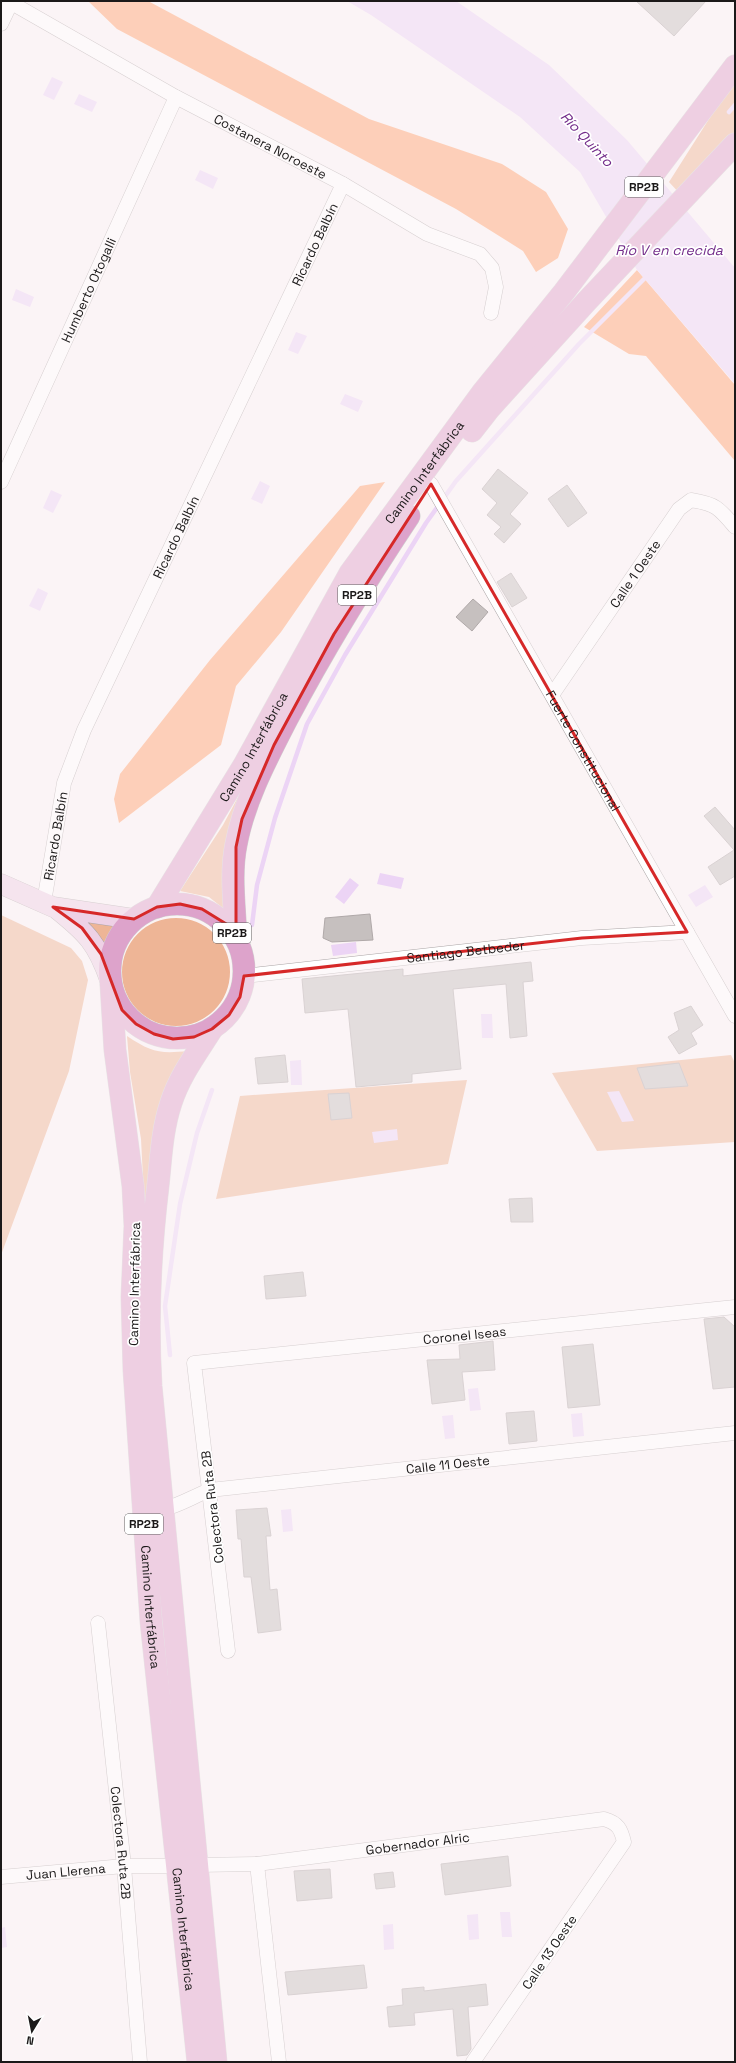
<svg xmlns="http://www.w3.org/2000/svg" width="736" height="2063" viewBox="0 0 736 2063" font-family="'Space Grotesk',sans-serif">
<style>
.green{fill:#eeb596}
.forest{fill:#ffa36f}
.water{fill:#ecd4f5}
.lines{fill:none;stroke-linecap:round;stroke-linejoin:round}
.stream{stroke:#ecd4f5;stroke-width:4.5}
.building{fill:#c6c0bf;stroke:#b0a9a9}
.minor-casing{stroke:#aaa4a5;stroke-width:15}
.secondary-casing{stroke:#aaa4a5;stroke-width:21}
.primary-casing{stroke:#d1d1d1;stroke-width:23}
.minor{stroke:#fff;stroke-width:14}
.secondary{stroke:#eed1e5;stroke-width:20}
.primary{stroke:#dda3cb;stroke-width:22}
.marked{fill:none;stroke:#d62828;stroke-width:3;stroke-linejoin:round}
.labels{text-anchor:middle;stroke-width:3.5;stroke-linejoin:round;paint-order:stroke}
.shield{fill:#fff;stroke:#5f5e5e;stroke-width:1}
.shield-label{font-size:12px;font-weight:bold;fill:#1b1919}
.street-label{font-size:13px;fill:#1b1919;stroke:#fff}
.water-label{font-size:14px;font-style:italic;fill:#732c8a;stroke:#fff}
</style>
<rect width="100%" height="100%" fill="#fbf4f5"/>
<path class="green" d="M 735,78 L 735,136 L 681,195 L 669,182 Z
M 564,306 L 568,310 L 443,460 L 379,550 L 308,673 L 254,777 L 235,824 L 228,880 L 229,913 L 209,897 L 180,891 L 223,825 L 304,674 L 380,542 L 442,456 Z
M 1,915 L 71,948 L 82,961 L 88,980 L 69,1071 L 1,1255 Z
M 74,916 L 97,924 L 120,925 L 113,937 L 108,952 Z
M122 972a54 54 0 1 1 108 0a54 54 0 1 1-108 0Z
M 127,1036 C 151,1052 159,1054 188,1051 L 165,1103 L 157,1140 L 144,1293 L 145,1369 L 213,2062 L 208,2062 L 140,1371 L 139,1294 L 144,1198 L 141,1139 L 130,1072 Z
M 731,1055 L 735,1063 L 735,1142 L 597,1151 L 552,1073 Z
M 467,1080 L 448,1164 L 216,1199 L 240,1096 Z"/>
<path class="forest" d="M 88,1 L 148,1 L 369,119 L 502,164 L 546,192 L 568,229 L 558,258 L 536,272 L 523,251 L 456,209 L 117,29 Z
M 637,270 L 735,385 L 735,461 L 646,356 L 629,354 L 584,327 Z
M 385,482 L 281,632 L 236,686 L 221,745 L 119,823 L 114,799 L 120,774 L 210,660 L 360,486 Z"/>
<path class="water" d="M 347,1 L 456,1 L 549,65 L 627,140 L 735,268 L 735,384 L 637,270 L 580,172 L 520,117 L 371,15 Z
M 52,77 L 63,82 L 54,100 L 43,95 Z
M 79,94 L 97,102 L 92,112 L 74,104 Z
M 200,170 L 218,178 L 213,189 L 195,180 Z
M 16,289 L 34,297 L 30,307 L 12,300 Z
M 296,332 L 307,336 L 298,354 L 288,350 Z
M 345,394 L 363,401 L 358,412 L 340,404 Z
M 260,481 L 270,486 L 262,504 L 251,499 Z
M 51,490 L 62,495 L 53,513 L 43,508 Z
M 38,588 L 48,593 L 40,611 L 29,606 Z
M 380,873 L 404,878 L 401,889 L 377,884 Z
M 350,878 L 359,885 L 344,904 L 335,897 Z
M 705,885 L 713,897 L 696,907 L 688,895 Z
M 356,942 L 357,953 L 333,956 L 331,945 Z
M 481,1014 L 492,1014 L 493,1038 L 482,1038 Z
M 301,1060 L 302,1085 L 291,1085 L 290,1061 Z
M 619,1091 L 634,1121 L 622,1122 L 607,1092 Z
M 397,1129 L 398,1140 L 374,1143 L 372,1132 Z
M 478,1388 L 481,1410 L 470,1411 L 468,1389 Z
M 582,1413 L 584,1436 L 573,1437 L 571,1414 Z
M 453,1415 L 455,1438 L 445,1439 L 442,1416 Z
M 291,1509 L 293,1531 L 283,1532 L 281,1510 Z
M 500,1912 L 510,1912 L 512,1937 L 502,1937 Z
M 478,1914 L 479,1939 L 469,1940 L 467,1915 Z
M 393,1924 L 394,1949 L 384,1950 L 383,1925 Z
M 5,1927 L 7,1947 L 1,1948 L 1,1928 Z"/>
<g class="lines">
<path class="stream" d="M 729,112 L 735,105
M 252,925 L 257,885 L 275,818 L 307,724 L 345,655 L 426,523 L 456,481 L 579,344 L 647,276
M 170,1355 L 165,1306 L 180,1204 L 197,1133 L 212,1090"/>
</g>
<path class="building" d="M 636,1 L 706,1 L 674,36 Z
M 498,469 L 528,493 L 510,514 L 521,524 L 504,543 L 494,534 L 501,527 L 487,515 L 497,503 L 482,489 Z
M 567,485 L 587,513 L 568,527 L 548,499 Z
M 511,573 L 527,598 L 512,607 L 497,582 Z
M 473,599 L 488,612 L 472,631 L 456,617 Z
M 715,807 L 735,830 L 735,876 L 720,885 L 708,867 L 734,850 L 704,816 Z
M 370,914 L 373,940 L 332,942 L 323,938 L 325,918 Z
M 531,962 L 533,981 L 523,982 L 527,1036 L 510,1038 L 506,984 L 453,989 L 461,1069 L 412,1074 L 412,1082 L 356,1087 L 348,1009 L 305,1013 L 302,979 L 403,969 L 403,976 Z
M 691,1006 L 703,1025 L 691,1033 L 697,1044 L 679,1054 L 668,1037 L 679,1030 L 674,1013 Z
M 285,1055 L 288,1082 L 258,1084 L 255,1058 Z
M 679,1063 L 688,1086 L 645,1089 L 637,1068 Z
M 349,1093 L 352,1118 L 331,1120 L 328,1094 Z
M 532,1198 L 533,1222 L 511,1222 L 509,1199 Z
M 303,1272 L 306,1296 L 266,1299 L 264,1276 Z
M 724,1317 L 735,1327 L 735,1387 L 713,1389 L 704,1319 Z
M 493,1341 L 495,1370 L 462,1372 L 465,1400 L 432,1404 L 427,1360 L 460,1359 L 459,1345 Z
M 593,1344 L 600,1405 L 568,1408 L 562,1347 Z
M 534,1411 L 537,1441 L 509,1444 L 506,1413 Z
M 267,1508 L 271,1536 L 266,1536 L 270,1590 L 277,1589 L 281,1630 L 258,1633 L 251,1577 L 244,1577 L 241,1539 L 238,1539 L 236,1510 Z
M 508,1856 L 511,1886 L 445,1895 L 441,1864 Z
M 330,1869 L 332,1898 L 297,1901 L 294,1871 Z
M 393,1872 L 395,1887 L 376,1889 L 374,1874 Z
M 364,1965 L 367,1988 L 288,1995 L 285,1972 Z
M 486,1984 L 488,2005 L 468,2007 L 471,2049 L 467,2055 L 457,2056 L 453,2009 L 414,2013 L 415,2025 L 389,2027 L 387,2007 L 403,2005 L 402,1989 L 424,1987 L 424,1991 Z"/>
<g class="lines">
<defs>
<g id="minor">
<path id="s1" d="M 8,1 L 176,97 L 343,184 L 427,234 L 480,254 L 492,268 L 496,287 L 491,313"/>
<path d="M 1,24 L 11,3"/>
<path id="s2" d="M 1,482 L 176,97"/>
<path id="s3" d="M 431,484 L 735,1016"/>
<path id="s4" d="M 552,695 L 679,509 L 691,500 C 716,504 719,508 735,527"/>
<path id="s5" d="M 44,902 L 64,783 L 84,730 L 343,184"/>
<path id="s6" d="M 244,976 L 582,938 L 687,932"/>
<path id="s7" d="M 164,1509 C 180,1505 194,1496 210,1490 L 735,1433"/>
<path id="s8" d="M 98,1623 L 124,1866 L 140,2062"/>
<path id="s9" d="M 228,1651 L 194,1363 L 735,1307"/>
<path d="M 257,1864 L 279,2062"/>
<path id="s10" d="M 197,1865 L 257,1864 L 604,1819 C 618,1823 621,1829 624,1842 L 473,2062"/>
<path id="s11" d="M 1,1877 L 124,1866 L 178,1866"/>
</g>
<path id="secondary" d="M 1,884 L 53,907 L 134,919
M 57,909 C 87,933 97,943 110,980"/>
<g id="primary">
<path d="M 472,431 L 490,408 L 586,302 L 735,144"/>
<circle cx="177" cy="971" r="67"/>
<path id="s12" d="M 157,907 L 244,765 L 350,573 L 482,393 L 564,292 L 735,66"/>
<path d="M 236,939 C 235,908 230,875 236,845 C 244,801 267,758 287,719 C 324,649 365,582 409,516"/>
<path id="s13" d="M 111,984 L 115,1050 L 133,1186 L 135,1226 L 132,1297 L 134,1370 L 151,1621 L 198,2062"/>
<path d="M 212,1029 C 197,1053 180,1075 171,1103 C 162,1130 161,1158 158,1186 C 150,1253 147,1319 151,1386 L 216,2062"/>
</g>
</defs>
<use href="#minor" class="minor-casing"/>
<use href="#secondary" class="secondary-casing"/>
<use href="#primary" class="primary-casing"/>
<use href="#minor" class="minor"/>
<use href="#secondary" class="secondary"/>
<use href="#primary" class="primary"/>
</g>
<path d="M0 0H736V2063H0ZM 431,484 L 687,932 L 582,938 L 244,976 L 240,997 L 229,1015 L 212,1029 L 194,1037 L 173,1039 L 154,1034 L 136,1024 L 122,1010 L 101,954 L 82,928 L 53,907 L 134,919 L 157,907 L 180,904 L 202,909 L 236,930 L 236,847 L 242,819 L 274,745 L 334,634 Z" fill="#fbf4f5" fill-opacity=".55" fill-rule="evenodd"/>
<path class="marked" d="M 431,484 L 687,932 L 582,938 L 244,976 L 240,997 L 229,1015 L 212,1029 L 194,1037 L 173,1039 L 154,1034 L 136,1024 L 122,1010 L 101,954 L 82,928 L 53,907 L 134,919 L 157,907 L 180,904 L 202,909 L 236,930 L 236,847 L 242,819 L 274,745 L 334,634 Z"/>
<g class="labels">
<g class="shield">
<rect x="625" y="177" width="38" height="20" rx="3"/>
<rect x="338" y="585" width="38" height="20" rx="3"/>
<rect x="213" y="923" width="38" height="20" rx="3"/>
<rect x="125" y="1514" width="38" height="20" rx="3"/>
</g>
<g class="shield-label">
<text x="644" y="191">RP2B</text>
<text x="357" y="599">RP2B</text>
<text x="232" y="937">RP2B</text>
<text x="144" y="1528">RP2B</text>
</g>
<g class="street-label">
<text dy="5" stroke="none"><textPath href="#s1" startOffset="300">Costanera Noroeste</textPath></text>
<text dy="5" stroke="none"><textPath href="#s5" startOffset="715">Ricardo Balbín</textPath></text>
<text dy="5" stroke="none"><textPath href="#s2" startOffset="211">Humberto Otogalli</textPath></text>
<text dy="5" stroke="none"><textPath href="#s12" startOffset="511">Camino Interfábrica</textPath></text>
<text dy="5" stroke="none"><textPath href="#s5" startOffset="391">Ricardo Balbín</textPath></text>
<text dy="5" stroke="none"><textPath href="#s4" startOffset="147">Calle 1 Oeste</textPath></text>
<text dy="5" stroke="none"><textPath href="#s12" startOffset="187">Camino Interfábrica</textPath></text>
<text dy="5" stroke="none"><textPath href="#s3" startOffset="307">Fuerte Constitucional</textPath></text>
<text dy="5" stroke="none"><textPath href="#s5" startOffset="67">Ricardo Balbín</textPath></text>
<text dy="5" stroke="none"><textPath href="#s6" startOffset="223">Santiago Betbeder</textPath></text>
<text transform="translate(134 1284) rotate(-89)" y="5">Camino Interfábrica</text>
<text dy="5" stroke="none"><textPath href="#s9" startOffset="562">Coronel Iseas</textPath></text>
<text dy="5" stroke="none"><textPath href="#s7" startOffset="289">Calle 11 Oeste</textPath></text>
<text transform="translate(212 1507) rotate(-97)" y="5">Colectora Ruta 2B</text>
<text dy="5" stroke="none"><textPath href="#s13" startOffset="625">Camino Interfábrica</textPath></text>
<text dy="5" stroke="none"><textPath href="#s8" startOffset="221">Colectora Ruta 2B</textPath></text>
<text dy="5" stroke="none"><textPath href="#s10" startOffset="222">Gobernador Alric</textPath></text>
<text dy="5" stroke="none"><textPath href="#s11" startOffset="65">Juan Llerena</textPath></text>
<text dy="5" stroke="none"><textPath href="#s13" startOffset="949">Camino Interfábrica</textPath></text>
<text transform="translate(549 1952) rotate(-56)" y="5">Calle 13 Oeste</text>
</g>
<g class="water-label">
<text transform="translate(587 139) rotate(47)" y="5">Río Quinto</text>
<text x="669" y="255">Río V en crecida</text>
</g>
</g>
<rect width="736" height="2063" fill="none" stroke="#1b1919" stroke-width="4"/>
<g transform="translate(32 2031) rotate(190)" stroke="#ffffff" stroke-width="3" paint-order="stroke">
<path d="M0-3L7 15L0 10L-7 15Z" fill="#1b1919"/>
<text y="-6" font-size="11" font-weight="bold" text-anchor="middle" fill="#1b1919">N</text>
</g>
</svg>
